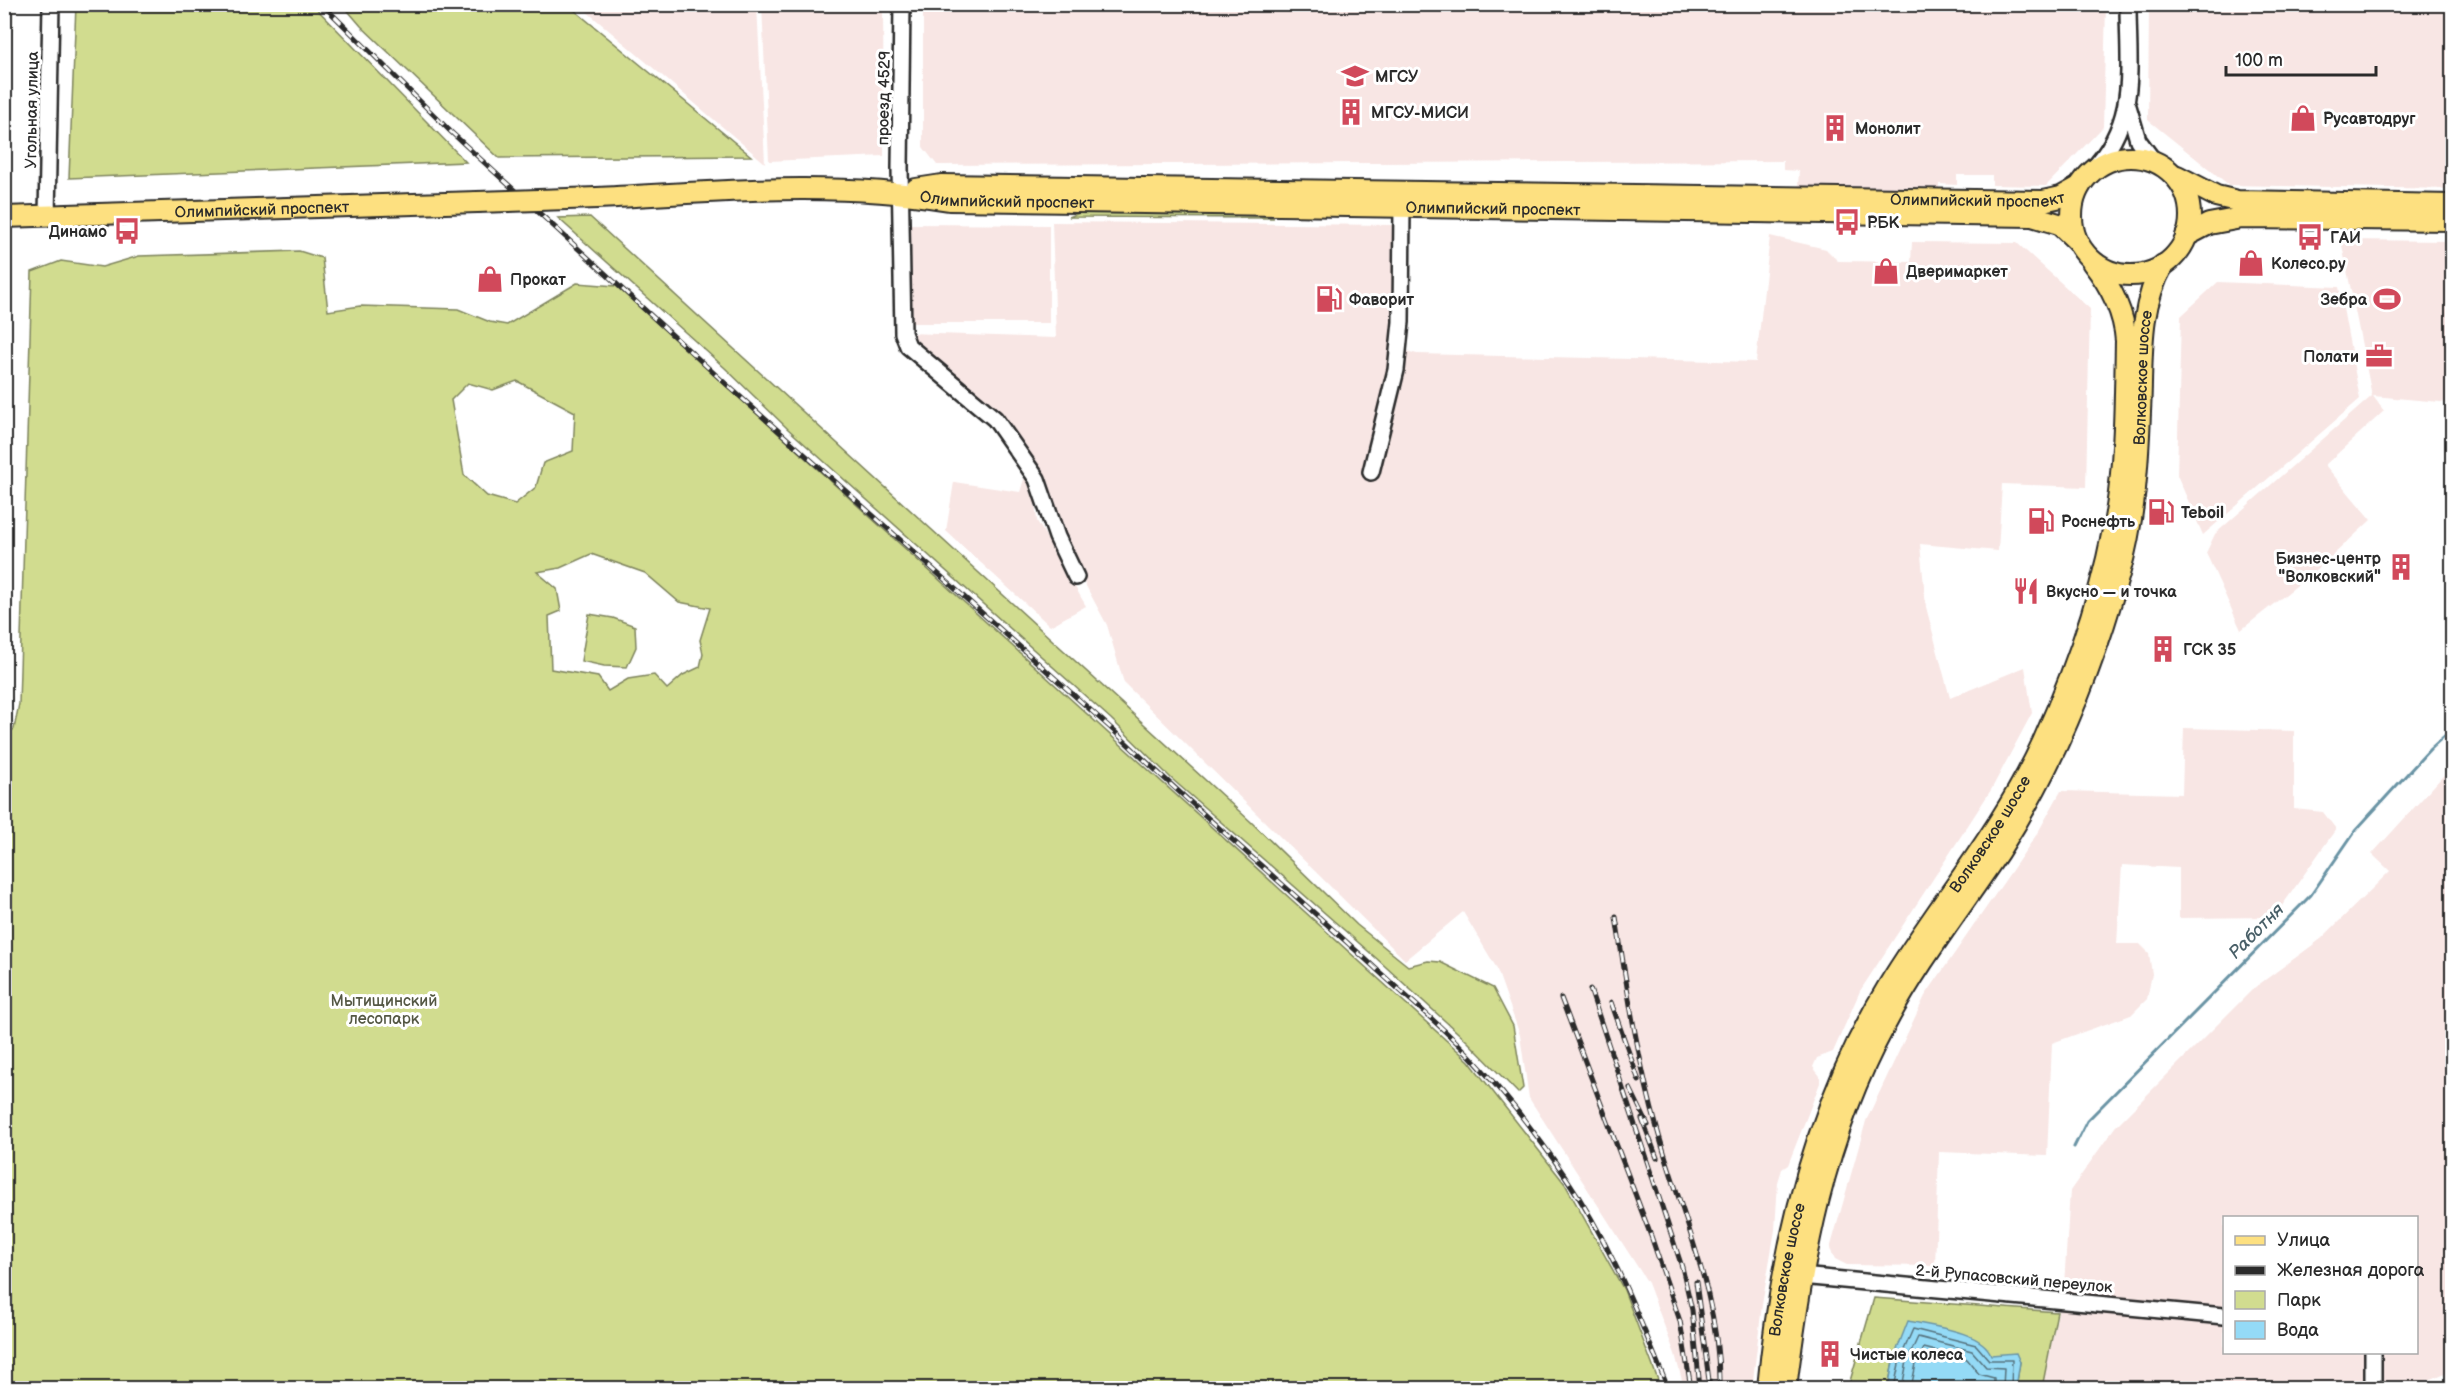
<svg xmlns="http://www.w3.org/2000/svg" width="2457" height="1393" viewBox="0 0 2457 1393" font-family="'Balsamiq Sans',sans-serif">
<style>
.built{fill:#f8e6e4;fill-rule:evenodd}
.green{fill:#d1dc8f;stroke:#7e845d;stroke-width:1.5;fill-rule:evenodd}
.water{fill:#94daf6;stroke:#6a94a5;stroke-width:1.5}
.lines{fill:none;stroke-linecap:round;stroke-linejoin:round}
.shore{stroke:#55717c;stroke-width:1.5}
.stream{stroke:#6a94a5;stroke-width:3}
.minor-casing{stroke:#2b2b2b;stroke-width:20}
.major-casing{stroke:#2b2b2b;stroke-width:24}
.minor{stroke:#fff;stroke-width:15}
.major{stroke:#fde080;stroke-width:20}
.rail-casing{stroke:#2b2b2b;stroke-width:5}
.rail{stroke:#fff;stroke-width:3;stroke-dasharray:9;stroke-linecap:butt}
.major-bridge-casing{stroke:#2b2b2b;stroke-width:24;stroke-linecap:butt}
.major-bridge{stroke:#fde080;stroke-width:20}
.labels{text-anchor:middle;stroke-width:6;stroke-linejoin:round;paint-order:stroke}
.poi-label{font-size:16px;font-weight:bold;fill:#2b2b2b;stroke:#fff;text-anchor:start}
.street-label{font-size:16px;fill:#2b2b2b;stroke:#fff}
.park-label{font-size:16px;fill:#545744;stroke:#fff}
.water-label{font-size:18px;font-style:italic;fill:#4a6068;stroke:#fff}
</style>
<rect width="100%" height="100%" fill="#fff"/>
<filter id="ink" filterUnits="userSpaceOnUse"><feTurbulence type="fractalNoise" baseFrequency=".0167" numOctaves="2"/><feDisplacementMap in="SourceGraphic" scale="12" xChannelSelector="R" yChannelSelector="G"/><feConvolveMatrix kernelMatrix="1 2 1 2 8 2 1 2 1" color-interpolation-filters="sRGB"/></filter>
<g filter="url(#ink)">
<path class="built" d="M 579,5 L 757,5 L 765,163 Z
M 762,5 L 883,5 L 884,156 L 769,161 Z
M 923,5 L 2106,5 L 2103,127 L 2046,186 L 1992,185 L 1992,175 L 1957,175 L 1957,185 L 1939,184 L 1939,191 L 1798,186 L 1799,171 L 1783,170 L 1783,161 L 937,165 L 923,147 Z
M 2149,5 L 2452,5 L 2452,189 L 2229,185 L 2148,120 Z
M 1052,222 L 1393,225 L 1392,347 L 1417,354 L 1756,362 L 1770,236 L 1826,249 L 1838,261 L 1911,262 L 1912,242 L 2017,243 L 2090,309 L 2086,487 L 2002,484 L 1998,551 L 1920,544 L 1926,607 L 1950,698 L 2025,667 L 2032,713 L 1991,790 L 1860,991 L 1833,1052 L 1817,1058 L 1813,1067 L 1820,1076 L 1820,1083 L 1788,1165 L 1782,1169 L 1778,1182 L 1775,1230 L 1762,1305 L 1752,1388 L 1684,1388 L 1675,1354 L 1648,1283 L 1529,1098 L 1520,1035 L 1496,967 L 1463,912 L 1405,960 L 1124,683 L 1107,625 L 1058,534 L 1039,469 L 986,405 L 908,333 L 1056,338 Z
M 904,224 L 1049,225 L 1049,323 L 907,323 Z
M 2341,240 L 2452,241 L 2452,403 L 2373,396 L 2384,411 L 2325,465 L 2371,520 L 2320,567 L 2241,630 L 2206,553 L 2215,534 L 2372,396 Z
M 2218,282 L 2339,287 L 2360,399 L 2203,535 L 2177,475 L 2181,316 Z
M 1024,479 L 1033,483 L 1037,521 L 1086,606 L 1050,626 L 946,531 L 954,482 L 1020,492 Z
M 2184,728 L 2294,731 L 2294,809 L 2323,812 L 2336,829 L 2274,917 L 2179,918 L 2179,868 L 2122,865 L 2117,944 L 2140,944 L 2149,953 L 2152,974 L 2147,999 L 2131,1015 L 2052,1043 L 2047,1156 L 1939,1152 L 1935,1266 L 1847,1265 L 1835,1259 L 1830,1249 L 1866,1121 L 1925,996 L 2037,834 L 2061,791 L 2182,794 Z
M 2452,766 L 2452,1370 L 2411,1388 L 2042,1388 L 2064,1285 L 2070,1191 L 2115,1127 L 2254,988 L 2321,939 L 2390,871 L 2372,854 ZM 2224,1218 L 2416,1218 L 2416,1352 L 2224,1352 Z"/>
<path class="green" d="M 12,5 L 8,161 L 5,164 L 4,5 Z
M 76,5 L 313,5 L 466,162 L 69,178 Z
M 343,5 L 568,5 L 751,156 L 499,158 L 361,26 Z
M 1079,213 L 1258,214 L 1274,218 L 1069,217 Z
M 590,217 L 1250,821 L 1357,925 L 1408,966 L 1428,961 L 1440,962 L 1493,988 L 1513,1026 L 1523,1088 L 1518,1093 L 1468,1042 L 1376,958 L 1172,779 L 1111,719 L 788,429 L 725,368 L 558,218 Z
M 299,251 L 322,258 L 328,311 L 360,306 L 458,309 L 490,322 L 507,325 L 577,283 L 616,286 L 1469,1061 L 1565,1184 L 1624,1290 L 1661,1388 L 5,1388 L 4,736 L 14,729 L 19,704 L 32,272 L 61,261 L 102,267 L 139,256 ZM 517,381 L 575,412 L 573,451 L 543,463 L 536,487 L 515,504 L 487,496 L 464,475 L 451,400 L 468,383 L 493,390 ZM 591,554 L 645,573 L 679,602 L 710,608 L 700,640 L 703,654 L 700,667 L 683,675 L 667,689 L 654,675 L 628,679 L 608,691 L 598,677 L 551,669 L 549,616 L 561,611 L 557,589 L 537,572 L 560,568 Z
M 589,614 L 613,618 L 635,626 L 636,647 L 627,667 L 604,666 L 581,661 Z
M 1874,1298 L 2057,1312 L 2042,1388 L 2016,1388 L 2020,1362 L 1990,1355 L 1894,1357 L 1888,1388 L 1848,1388 Z"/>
<path class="water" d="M 1908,1321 C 1930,1326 1983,1331 1991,1355 L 2016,1353 L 2020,1362 L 2016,1388 L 1888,1388 L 1894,1357 Z"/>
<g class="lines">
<path class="shore" d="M 1894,1388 L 1900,1359 L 1913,1329 L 1976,1345 L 1989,1360 L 2012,1360 L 2011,1388
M 1902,1388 L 1907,1361 L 1918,1337 L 1972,1351 L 1986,1367 L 2004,1368 L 2003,1388
M 1911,1388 L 1916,1364 L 1924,1348 L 1967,1359 L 1979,1374 L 1994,1378 L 1994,1388"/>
<path class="stream" d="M 2074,1147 L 2087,1121 L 2311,895 L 2355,831 L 2430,749 L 2452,729"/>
<defs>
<path id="minor" d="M 902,4 L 900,168 L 903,333 L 908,346 L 995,419 L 1037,479 L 1057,537 L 1076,577
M 2128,106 L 2138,140 L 2155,163
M 2091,171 C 2139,121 2128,69 2128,4
M 47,216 L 51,4
M 1371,472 L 1396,370 L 1401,322 L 1402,206
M 1801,1276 L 2224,1316
M 2373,1388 L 2373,1352"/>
<g id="major">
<circle cx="2131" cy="216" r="59"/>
<path d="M 2177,176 L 2216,196 L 2237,201 L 2452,205"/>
<path id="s1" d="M 916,189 L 942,185 L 2043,201 L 2061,197 L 2079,187"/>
<path id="s2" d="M 597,198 C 714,192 833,180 949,200 L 2032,216 L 2059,224 L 2077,241"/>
<path id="s3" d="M 4,217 L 477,202"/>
<path d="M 2186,236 L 2209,224 L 2241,218 L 2452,220"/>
<path id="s4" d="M 1768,1388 C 1781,1249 1815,1106 1889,985 C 1939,903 2003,830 2043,742 C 2078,664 2108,578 2119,493 C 2125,443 2125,391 2126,341 C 2124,311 2110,285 2092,262"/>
<path id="s5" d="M 1786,1388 C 1802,1259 1823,1139 1886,1023 C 1918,962 1961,908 1999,851 C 2054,765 2092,672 2119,574 C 2134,522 2138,467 2140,412 C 2143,362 2137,310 2163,265"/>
</g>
</defs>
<use href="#minor" class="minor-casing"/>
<use href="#major" class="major-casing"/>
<use href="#minor" class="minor"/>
<use href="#major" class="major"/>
<defs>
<path id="rail" d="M 322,4 L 451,132 L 716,375 L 1114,731 C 1198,812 1287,887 1373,966 C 1405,996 1440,1024 1470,1056 C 1504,1093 1537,1134 1565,1176 C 1610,1242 1638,1315 1668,1388
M 1616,917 C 1627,989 1638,1062 1658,1132 C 1682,1217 1721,1299 1719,1388
M 1590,989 L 1682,1267 L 1692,1310 L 1700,1388
M 1561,998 L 1651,1236 L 1680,1321 L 1691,1388
M 1611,1002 L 1639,1081
M 1630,1088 L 1648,1125
M 1642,1119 L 1657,1158
M 1696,1282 L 1710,1388"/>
</defs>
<use href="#rail" class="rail-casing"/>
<use href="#rail" class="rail"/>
<defs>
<path id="major-bridge" d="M 477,202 L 597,198"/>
</defs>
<use href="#major-bridge" class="major-bridge-casing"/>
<use href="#major-bridge" class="major-bridge"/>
</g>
</g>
<defs>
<symbol id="university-bare" viewBox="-9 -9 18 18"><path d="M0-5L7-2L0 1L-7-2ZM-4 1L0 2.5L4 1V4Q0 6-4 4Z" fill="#d1495b" stroke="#fff" stroke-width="2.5" paint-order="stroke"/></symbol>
<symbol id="building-bare" viewBox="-9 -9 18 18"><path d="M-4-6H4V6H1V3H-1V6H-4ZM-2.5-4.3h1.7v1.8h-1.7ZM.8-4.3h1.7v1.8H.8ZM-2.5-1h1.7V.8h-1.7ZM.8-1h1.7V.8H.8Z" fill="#d1495b" stroke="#fff" stroke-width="2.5" paint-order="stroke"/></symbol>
<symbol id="shop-bare" viewBox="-9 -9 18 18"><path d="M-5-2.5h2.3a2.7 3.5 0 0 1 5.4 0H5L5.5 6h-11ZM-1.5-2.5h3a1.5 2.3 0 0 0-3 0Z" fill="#d1495b" stroke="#fff" stroke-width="2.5" paint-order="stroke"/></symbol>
<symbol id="bus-bare" viewBox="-9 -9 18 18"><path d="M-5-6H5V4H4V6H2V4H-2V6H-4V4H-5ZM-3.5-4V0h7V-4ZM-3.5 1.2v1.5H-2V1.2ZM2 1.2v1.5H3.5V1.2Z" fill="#d1495b" stroke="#fff" stroke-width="2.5" paint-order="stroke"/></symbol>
<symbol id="fuel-bare" viewBox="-9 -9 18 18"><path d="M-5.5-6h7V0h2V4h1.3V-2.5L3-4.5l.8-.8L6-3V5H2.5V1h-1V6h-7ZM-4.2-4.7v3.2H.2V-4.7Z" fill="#d1495b" stroke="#fff" stroke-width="2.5" paint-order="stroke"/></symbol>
<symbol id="stadium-bare" viewBox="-9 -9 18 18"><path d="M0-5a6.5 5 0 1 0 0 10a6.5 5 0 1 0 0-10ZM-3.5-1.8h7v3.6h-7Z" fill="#d1495b" stroke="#fff" stroke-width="2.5" paint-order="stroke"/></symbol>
<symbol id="office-bare" viewBox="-9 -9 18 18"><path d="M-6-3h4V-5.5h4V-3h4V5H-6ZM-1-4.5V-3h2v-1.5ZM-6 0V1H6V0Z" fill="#d1495b" stroke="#fff" stroke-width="2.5" paint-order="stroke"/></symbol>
<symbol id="restaurant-bare" viewBox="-9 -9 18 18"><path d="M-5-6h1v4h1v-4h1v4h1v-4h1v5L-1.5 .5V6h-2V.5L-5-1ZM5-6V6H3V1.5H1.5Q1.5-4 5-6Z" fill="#d1495b" stroke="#fff" stroke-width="2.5" paint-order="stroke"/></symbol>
</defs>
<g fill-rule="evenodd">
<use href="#university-bare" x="1336" y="57" width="38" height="38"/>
<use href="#building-bare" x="1332" y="93" width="38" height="38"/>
<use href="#shop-bare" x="2284" y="99" width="38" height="38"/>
<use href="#building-bare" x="1816" y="109" width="38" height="38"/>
<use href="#bus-bare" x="1828" y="203" width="38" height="38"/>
<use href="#bus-bare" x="108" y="212" width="38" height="38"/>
<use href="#bus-bare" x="2291" y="218" width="38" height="38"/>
<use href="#shop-bare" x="2232" y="244" width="38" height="38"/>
<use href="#shop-bare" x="1867" y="252" width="38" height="38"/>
<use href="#shop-bare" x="471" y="260" width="38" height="38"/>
<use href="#fuel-bare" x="1310" y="280" width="38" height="38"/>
<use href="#stadium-bare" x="2368" y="280" width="38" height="38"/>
<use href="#office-bare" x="2360" y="337" width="38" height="38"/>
<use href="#fuel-bare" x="2142" y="493" width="38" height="38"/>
<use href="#fuel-bare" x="2022" y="502" width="38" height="38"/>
<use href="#building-bare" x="2382" y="548" width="38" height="38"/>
<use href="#restaurant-bare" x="2007" y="572" width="38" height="38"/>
<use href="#building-bare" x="2144" y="630" width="38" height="38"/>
<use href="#building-bare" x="1811" y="1335" width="38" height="38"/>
</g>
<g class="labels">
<g class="poi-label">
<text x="1375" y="82">МГСУ</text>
<text x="1371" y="118">МГСУ-МИСИ</text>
<text x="2323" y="124">Русавтодруг</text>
<text x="1855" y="134">Монолит</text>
<text x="1867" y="228">РБК</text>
<text x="107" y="237" text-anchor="end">Динамо</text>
<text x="2330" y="243">ГАИ</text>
<text x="2271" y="269">Колесо.ру</text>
<text x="1906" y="277">Дверимаркет</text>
<text x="510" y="285">Прокат</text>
<text x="1349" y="305">Фаворит</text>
<text x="2367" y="305" text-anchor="end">Зебра</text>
<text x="2359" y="362" text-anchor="end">Полати</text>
<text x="2181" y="518">Teboil</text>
<text x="2061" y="527">Роснефть</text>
<text x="2381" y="564" text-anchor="end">Бизнес-центр<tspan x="2381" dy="18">"Волковский"</tspan></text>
<text x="2046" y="597">Вкусно — и точка</text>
<text x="2183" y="655">ГСК 35</text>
<text x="1850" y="1360">Чистые колеса</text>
</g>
<g class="street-label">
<text transform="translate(883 98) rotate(-89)" y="6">проезд 4529</text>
<text transform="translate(31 110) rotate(-89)" y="6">Угольная улица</text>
<text dy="6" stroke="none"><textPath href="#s1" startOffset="1062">Олимпийский проспект</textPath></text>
<text dy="6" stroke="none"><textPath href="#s2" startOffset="411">Олимпийский проспект</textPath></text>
<text dy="6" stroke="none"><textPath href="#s2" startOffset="897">Олимпийский проспект</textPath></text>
<text dy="6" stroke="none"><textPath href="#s3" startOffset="258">Олимпийский проспект</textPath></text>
<text dy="6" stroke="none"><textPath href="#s5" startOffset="1088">Волковское шоссе</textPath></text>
<text dy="6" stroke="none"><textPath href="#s4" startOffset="606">Волковское шоссе</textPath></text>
<text dy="6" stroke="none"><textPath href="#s4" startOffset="120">Волковское шоссе</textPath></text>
<text transform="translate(2014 1278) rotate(5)" y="6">2-й Рупасовский переулок</text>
</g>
<g class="park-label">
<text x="384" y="1006">Мытищинский<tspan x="384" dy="18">лесопарк</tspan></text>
</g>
<g class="water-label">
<text transform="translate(2256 931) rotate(-45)" y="6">Работня</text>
</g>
</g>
<rect width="2457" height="1393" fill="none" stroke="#fff" stroke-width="24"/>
<rect x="12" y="12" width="2433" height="1369" fill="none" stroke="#2b2b2b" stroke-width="2" filter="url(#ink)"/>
<rect x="2223" y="1216" width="195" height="138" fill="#ffffff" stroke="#aaaaaa" stroke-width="1.5"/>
<rect x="2235" y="1236" width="30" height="9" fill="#fde080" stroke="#aaaaaa" stroke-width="1.5"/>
<text x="2277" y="1246" font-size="18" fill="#2b2b2b">Улица</text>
<rect x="2235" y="1266" width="30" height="9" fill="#2b2b2b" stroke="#aaaaaa" stroke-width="1.5"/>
<text x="2277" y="1276" font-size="18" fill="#2b2b2b">Железная дорога</text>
<rect x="2235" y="1291" width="30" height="18" fill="#d1dc8f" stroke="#aaaaaa" stroke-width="1.5"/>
<text x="2277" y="1306" font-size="18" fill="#2b2b2b">Парк</text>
<rect x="2235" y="1321" width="30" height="18" fill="#94daf6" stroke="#aaaaaa" stroke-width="1.5"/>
<text x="2277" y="1336" font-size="18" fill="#2b2b2b">Вода</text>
<path d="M2226 66v9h150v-9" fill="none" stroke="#2b2b2b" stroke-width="3"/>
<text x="2235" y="66" font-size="18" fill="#2b2b2b" stroke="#ffffff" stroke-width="4.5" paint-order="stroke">100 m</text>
</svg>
